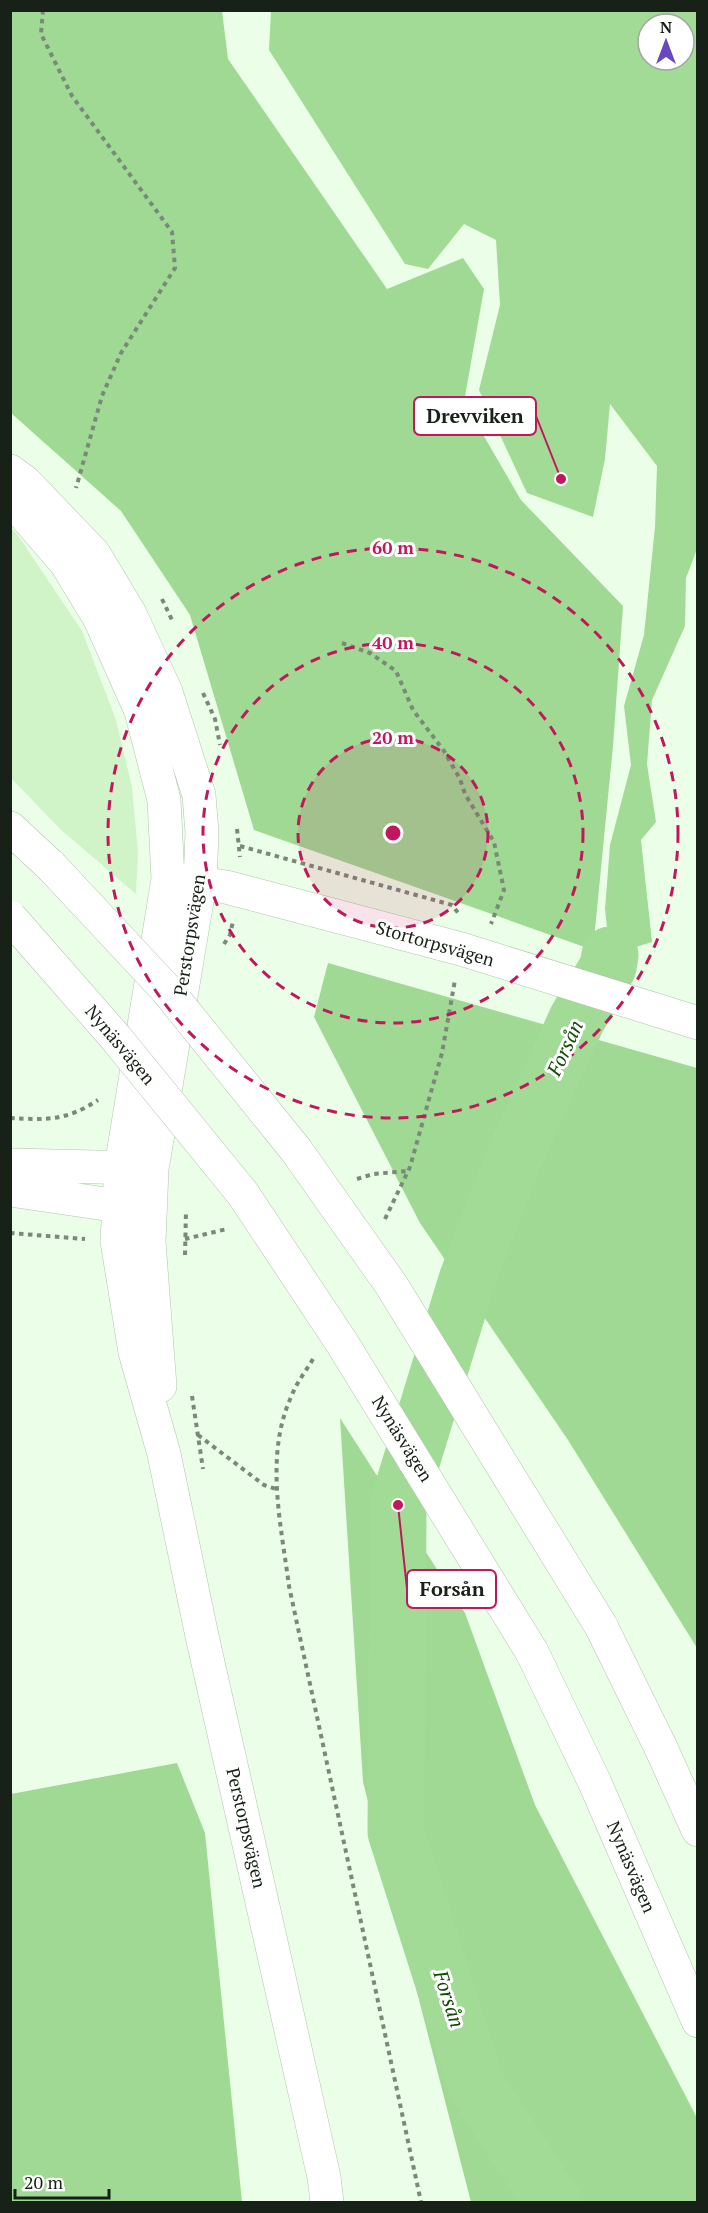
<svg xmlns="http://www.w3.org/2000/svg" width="708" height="2213" viewBox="0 0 708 2213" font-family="'PT Serif',serif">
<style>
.green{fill:#d0f4c8}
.forest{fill:#9fd993}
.water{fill:#a1db95;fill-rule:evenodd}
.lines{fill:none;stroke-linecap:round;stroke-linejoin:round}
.river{stroke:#a1db95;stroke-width:57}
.minor-casing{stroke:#b0c7ab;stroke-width:34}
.highway-casing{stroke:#b0c7ab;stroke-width:34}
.path{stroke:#7b8979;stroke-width:4;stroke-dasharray:4.5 4.5;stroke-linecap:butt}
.minor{stroke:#fff;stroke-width:33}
.highway{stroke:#fff;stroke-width:33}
.highway-bridge-casing{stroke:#b0c7ab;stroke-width:34;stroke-linecap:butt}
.highway-bridge{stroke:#fff;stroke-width:33}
.ring{fill:none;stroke:#c2185b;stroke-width:3;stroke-dasharray:10 8}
.labels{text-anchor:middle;stroke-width:6;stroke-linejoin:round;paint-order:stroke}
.street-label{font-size:18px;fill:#182117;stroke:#fff}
.water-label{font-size:20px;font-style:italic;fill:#134b04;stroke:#fff}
.centre{fill:#c2185b;stroke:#fff;stroke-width:3}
.ring-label{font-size:18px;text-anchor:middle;font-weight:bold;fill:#c2185b;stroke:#fff;stroke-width:6;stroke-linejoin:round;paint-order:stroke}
.leader{fill:none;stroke:#c2185b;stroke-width:2}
.callout-dot{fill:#c2185b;stroke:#fff;stroke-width:2}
.callout{fill:#fff;stroke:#c2185b;stroke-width:2}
.callout-label{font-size:20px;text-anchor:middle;font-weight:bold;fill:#182117}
</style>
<rect width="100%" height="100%" fill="#ebfee7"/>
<path class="green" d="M 11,528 L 17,534 L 82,631 L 116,720 L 132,787 L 138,852 L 136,894 L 60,829 L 11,778 Z"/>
<path class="forest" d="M 11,10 L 222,11 L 228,59 L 387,289 L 463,258 L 484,289 L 464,402 L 521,500 L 623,606 L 613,746 L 593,950 L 254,830 L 190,615 L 121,511 L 11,413 Z
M 328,963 L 697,1068 L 697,1648 L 568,1440 L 420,1223 L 314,1017 Z
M 340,1418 L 465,1613 L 535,1805 L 697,2118 L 697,2202 L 471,2202 L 363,1782 Z
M 177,1763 L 205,1833 L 242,2202 L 11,2202 L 11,1794 Z"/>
<path class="water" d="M 271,11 L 697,11 L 697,549 L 686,578 L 685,626 L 652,700 L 647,764 L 656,822 L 641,840 L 652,942 L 610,955 L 605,909 L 610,845 L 631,765 L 624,706 L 644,635 L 655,527 L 657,466 L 610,404 L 605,459 L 593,517 L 527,493 L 479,390 L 500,305 L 496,240 L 464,224 L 428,269 L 405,264 L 269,50 ZM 648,24 L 684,24 L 684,60 L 648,60 Z"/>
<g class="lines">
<path class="river" d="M 553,2202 L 477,2087 L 396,1832 L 398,1505 L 467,1280 L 514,1158 L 577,1019 L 608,967 L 610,955"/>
<defs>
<path id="minor" d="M 10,471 L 25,482 L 94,554 L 130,614 L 166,692 L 199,795 L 202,833 L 200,883 L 152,1169 L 149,1242 L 160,1386
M 10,498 L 66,563 L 100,619 L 141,711 L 164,800 L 168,879 L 121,1167 L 117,1241 L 135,1352 L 164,1454 L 202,1636 L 324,2177 L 327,2202
M 179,880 L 226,887 L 461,949 L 698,1023
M 10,1165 L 141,1168
M 10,1190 L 119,1206 L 140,1206"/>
<path id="highway" d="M 10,828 L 51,866
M 601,1626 L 661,1748 L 698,1830
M 532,1652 L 595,1783 L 698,2021"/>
</defs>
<use href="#minor" class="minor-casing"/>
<use href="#highway" class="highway-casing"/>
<path class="path" d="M 43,10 L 41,34 L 72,96 L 172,232 L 175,268 L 121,353 L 102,396 L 76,488
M 162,599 L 172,620
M 342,643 L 370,653 L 396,671 L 413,710 L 444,751 L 460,779 L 465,794 L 494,842 L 504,890 L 491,924
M 203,693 L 215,719 L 220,745
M 237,829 L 240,857
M 240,846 L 452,905 L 459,914
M 224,944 L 230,935 L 233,921
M 10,1118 C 47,1120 66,1121 98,1100
M 357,1179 L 373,1174 L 408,1171
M 385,1219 L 410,1167 L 442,1053 L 455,980
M 10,1233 L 85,1239
M 185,1239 L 227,1229
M 185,1255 L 186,1211
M 313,1359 C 306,1371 297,1382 292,1395 C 264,1454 281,1524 289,1586 L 421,2202
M 192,1396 L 203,1469
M 198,1435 L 264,1485 L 276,1489"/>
<use href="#minor" class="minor"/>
<use href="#highway" class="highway"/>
<defs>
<path id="highway-bridge" d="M 51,866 L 166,989 L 296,1150 L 392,1286 L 601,1626
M 10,917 L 116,1038 L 243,1194 L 342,1343 L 532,1652"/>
</defs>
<use href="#highway-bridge" class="highway-bridge-casing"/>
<use href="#highway-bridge" class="highway-bridge"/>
</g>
<circle cx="393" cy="833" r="95" fill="#c2185b" fill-opacity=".12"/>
<g class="ring">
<circle cx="393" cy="833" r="95"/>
<circle cx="393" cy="833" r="190"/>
<circle cx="393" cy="833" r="285"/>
</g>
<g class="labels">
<g class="street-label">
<text transform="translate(190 935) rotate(-81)" y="6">Perstorpsvägen</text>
<text transform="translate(435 944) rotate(16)" y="6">Stortorpsvägen</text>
<text transform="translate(120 1045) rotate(50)" y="6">Nynäsvägen</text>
<text transform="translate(402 1439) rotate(58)" y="6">Nynäsvägen</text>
<text transform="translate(246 1828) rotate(77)" y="6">Perstorpsvägen</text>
<text transform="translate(631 1867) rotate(67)" y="6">Nynäsvägen</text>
</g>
<g class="water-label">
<text transform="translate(565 1048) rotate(-65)" y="7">Forsån</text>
<text transform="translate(449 1999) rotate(72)" y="7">Forsån</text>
</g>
</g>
<circle cx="393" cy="833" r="9" class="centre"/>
<g class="ring-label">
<text x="393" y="554">60 m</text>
<text x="393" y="649">40 m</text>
<text x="393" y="744">20 m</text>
</g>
<path class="leader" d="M561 479L536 416M398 1505L407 1589"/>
<g class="callout-dot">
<circle cx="561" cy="479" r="6"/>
<circle cx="398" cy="1505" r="6"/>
</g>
<g class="callout">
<rect x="414" y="397" width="122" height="38" rx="6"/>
<rect x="407" y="1570" width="89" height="38" rx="6"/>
</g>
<g class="callout-label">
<text x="475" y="423">Drevviken</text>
<text x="452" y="1596">Forsån</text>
</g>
<rect width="708" height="2213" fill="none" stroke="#182117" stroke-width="24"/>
<g transform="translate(666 42)"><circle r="28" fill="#ffffff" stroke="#a3a6a2" stroke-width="1.5"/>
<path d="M0-4.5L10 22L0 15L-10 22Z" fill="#6748c0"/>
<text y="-9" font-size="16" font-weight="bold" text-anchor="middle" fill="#182117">N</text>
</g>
<path d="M15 2189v9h94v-9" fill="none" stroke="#182117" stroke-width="3"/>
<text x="24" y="2189" font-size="18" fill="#182117" stroke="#ffffff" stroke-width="4.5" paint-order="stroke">20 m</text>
</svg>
